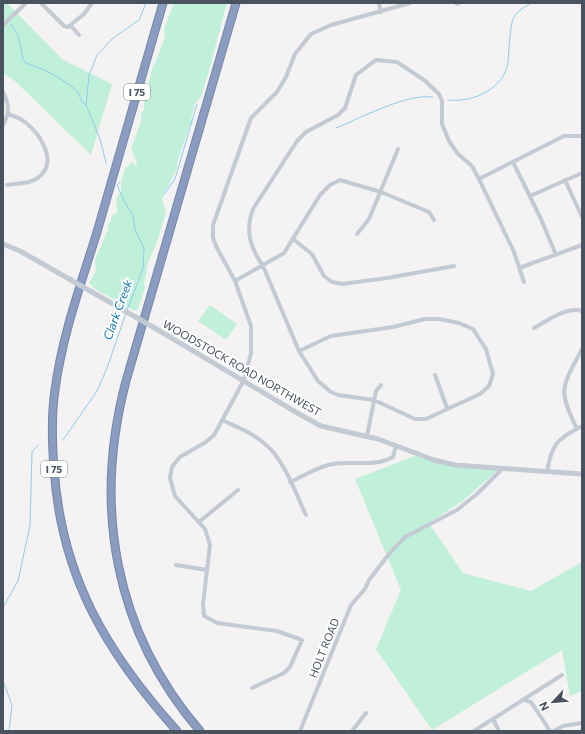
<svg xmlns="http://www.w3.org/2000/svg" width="585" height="734" viewBox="0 0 585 734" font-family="Commissioner,sans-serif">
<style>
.green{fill:#c1f0da}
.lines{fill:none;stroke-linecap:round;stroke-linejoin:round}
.stream{stroke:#8fcced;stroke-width:1}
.motorway-casing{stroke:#7587ab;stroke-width:9}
.minor{stroke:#c3cad3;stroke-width:4}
.tertiary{stroke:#c3cad3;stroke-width:5}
.motorway{stroke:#8a9cbf;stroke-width:7}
.tertiary-bridge{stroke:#c3cad3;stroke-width:5}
.labels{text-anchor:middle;stroke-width:4;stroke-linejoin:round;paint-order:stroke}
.shield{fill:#fff;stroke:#80868f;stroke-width:1}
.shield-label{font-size:10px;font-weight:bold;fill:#49525f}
.street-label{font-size:11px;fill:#49525f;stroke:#fff}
.water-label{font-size:12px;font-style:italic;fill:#0d76af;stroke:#fff}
</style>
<rect width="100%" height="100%" fill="#f4f2f2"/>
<path class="green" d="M 3,3 L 7,3 L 63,60 L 112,84 L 91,155 L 16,82 L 3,73 Z
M 174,3 L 227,3 L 208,74 L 201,97 L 195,104 L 191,119 L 193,124 L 189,126 C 187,137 176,160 177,168 L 162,199 L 166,213 L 158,239 L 148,263 L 144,285 L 145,288 L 138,309 L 135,311 L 95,289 L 89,283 L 96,271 L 95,260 L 108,230 L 108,224 L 111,221 L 112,215 L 117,213 C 117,205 114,198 121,192 C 121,182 122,168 132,162 L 136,166 L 137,162 L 131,149 L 141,122 L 141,114 L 144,109 L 144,102 L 153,65 L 155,64 L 165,36 L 164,29 Z
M 210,305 L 237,324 L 226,340 L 198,321 Z
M 420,454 L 456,464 L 501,467 L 464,500 L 429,523 L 463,573 L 531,591 L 582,562 L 582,691 L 570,696 L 562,650 L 432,730 L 376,649 L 401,590 L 355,479 Z"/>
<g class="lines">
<path class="stream" d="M 3,15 L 4,16
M 11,24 L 19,38 L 23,59 L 26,63 L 47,71 L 70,85 L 78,92 L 82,102 L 86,105 L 100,139 L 106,163
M 449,100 C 473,103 505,88 508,62 C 509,51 510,27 513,19 C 517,11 524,7 532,3
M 86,105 L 89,75 L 97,55 L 112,39 L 139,20 L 146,3
M 336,128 C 361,118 407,93 433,97
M 120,182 L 117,185 L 124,201 L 133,215 L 135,230 L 144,248 L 143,269 L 127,310
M 165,193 L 175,179 L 197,104
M 63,440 L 97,391 L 107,368 L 126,313
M 3,607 L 18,581 L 30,525 L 32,452 L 38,445
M 3,681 L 12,705 L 9,731"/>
<defs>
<path id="motorway" d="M 163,3 C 141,79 119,156 97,232 C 81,284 62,336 55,390 C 51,416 52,442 54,468 C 61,576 106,652 177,731
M 200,731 C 114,631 93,506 126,381 L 236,3"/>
</defs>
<use href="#motorway" class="motorway-casing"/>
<path class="minor" d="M 41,3 L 64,26 L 68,27 L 84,14 L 92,3
M 379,3 L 381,12
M 457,4 L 459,3
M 3,25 L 26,3
M 71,26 L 79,35
M 3,92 C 9,104 10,113 3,125
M 513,162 L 541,219 L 556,255
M 565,180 L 582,217
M 7,185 C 18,183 31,184 39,177 C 59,161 39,133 25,122 C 20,118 14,116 8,114
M 530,196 L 582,173
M 357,234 L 369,219 L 398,149
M 293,239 L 312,254 L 324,276 L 332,282 L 342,284 L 387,278 L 454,266
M 519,268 L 582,245
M 235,281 L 284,253 L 320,195 L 330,185 L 340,180 L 381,192 L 429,212 L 434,220
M 524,282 L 514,252 L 479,179 L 564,136 L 582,136
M 534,328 C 547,321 567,306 582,311
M 299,351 L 331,336 L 393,327 L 425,319 L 439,319 L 459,323 L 473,329 L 486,349 L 493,374 L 489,386 L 480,394 L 426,419 L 415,419 L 374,400 L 338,395 L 331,392 L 318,381 L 299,351 L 263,266 C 250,247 245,231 253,209 L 297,141 L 306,132 L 338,115 L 345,108 L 356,75 L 376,60 L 397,62 L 424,80 L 439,94 L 442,101 L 442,124 L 449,141 L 458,154 L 472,166 L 479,179
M 435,375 L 447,408
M 222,420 C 237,427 253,433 265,444 C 284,459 296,494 306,515
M 577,429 C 557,388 562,388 582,349
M 367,436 L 376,391 L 381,385
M 547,471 C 552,444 557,439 582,426
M 290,482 C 304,476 318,466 333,464 C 353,461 376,467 393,457 L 396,446
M 199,522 L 238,490
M 176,565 L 207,570
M 252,688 L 284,673 L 290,667 L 302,640 L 277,631 L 217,623 L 204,616 L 203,604 L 210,545 L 205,529 L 175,496 L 170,478 L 172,467 L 180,457 L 206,442 L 214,435 L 244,380 L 251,353 L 251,326 L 235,281 L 216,246 L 213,238 L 213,225 L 251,118 L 277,92 L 286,77 L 295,54 L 311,34 L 331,25 L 410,3
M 524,700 L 531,702 L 550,731
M 493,719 L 499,731
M 300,731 L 351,605 L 365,589 L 369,580 L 389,554 L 405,537 L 457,510 L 477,494 L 503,468
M 352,731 L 366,713
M 474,731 L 562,675
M 554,731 L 563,726 L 582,723"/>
<path class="tertiary" d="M 3,244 L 20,251 L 71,280
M 153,327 L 299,414 L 321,426 L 378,439 L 434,460 L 455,465 L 582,474"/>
<use href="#motorway" class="motorway"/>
<path class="tertiary-bridge" d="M 71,280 L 153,327"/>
</g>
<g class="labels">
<g class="shield">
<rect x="124" y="84" width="26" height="16" rx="3"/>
<rect x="41" y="461" width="26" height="16" rx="3"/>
</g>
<g class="shield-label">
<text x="137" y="96">I 75</text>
<text x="54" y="473">I 75</text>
</g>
<g class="street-label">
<text transform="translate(242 368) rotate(30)" y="4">WOODSTOCK ROAD NORTHWEST</text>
<text transform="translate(324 648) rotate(-68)" y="4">HOLT ROAD</text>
</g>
<g class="water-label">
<text transform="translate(118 310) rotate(-70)" y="4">Clark Creek</text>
</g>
</g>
<rect width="585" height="734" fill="none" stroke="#49525f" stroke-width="8"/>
<g transform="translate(553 702) rotate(244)" stroke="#ffffff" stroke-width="3" paint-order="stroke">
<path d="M0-3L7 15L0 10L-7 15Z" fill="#49525f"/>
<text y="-6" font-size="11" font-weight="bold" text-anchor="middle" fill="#49525f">N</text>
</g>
</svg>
